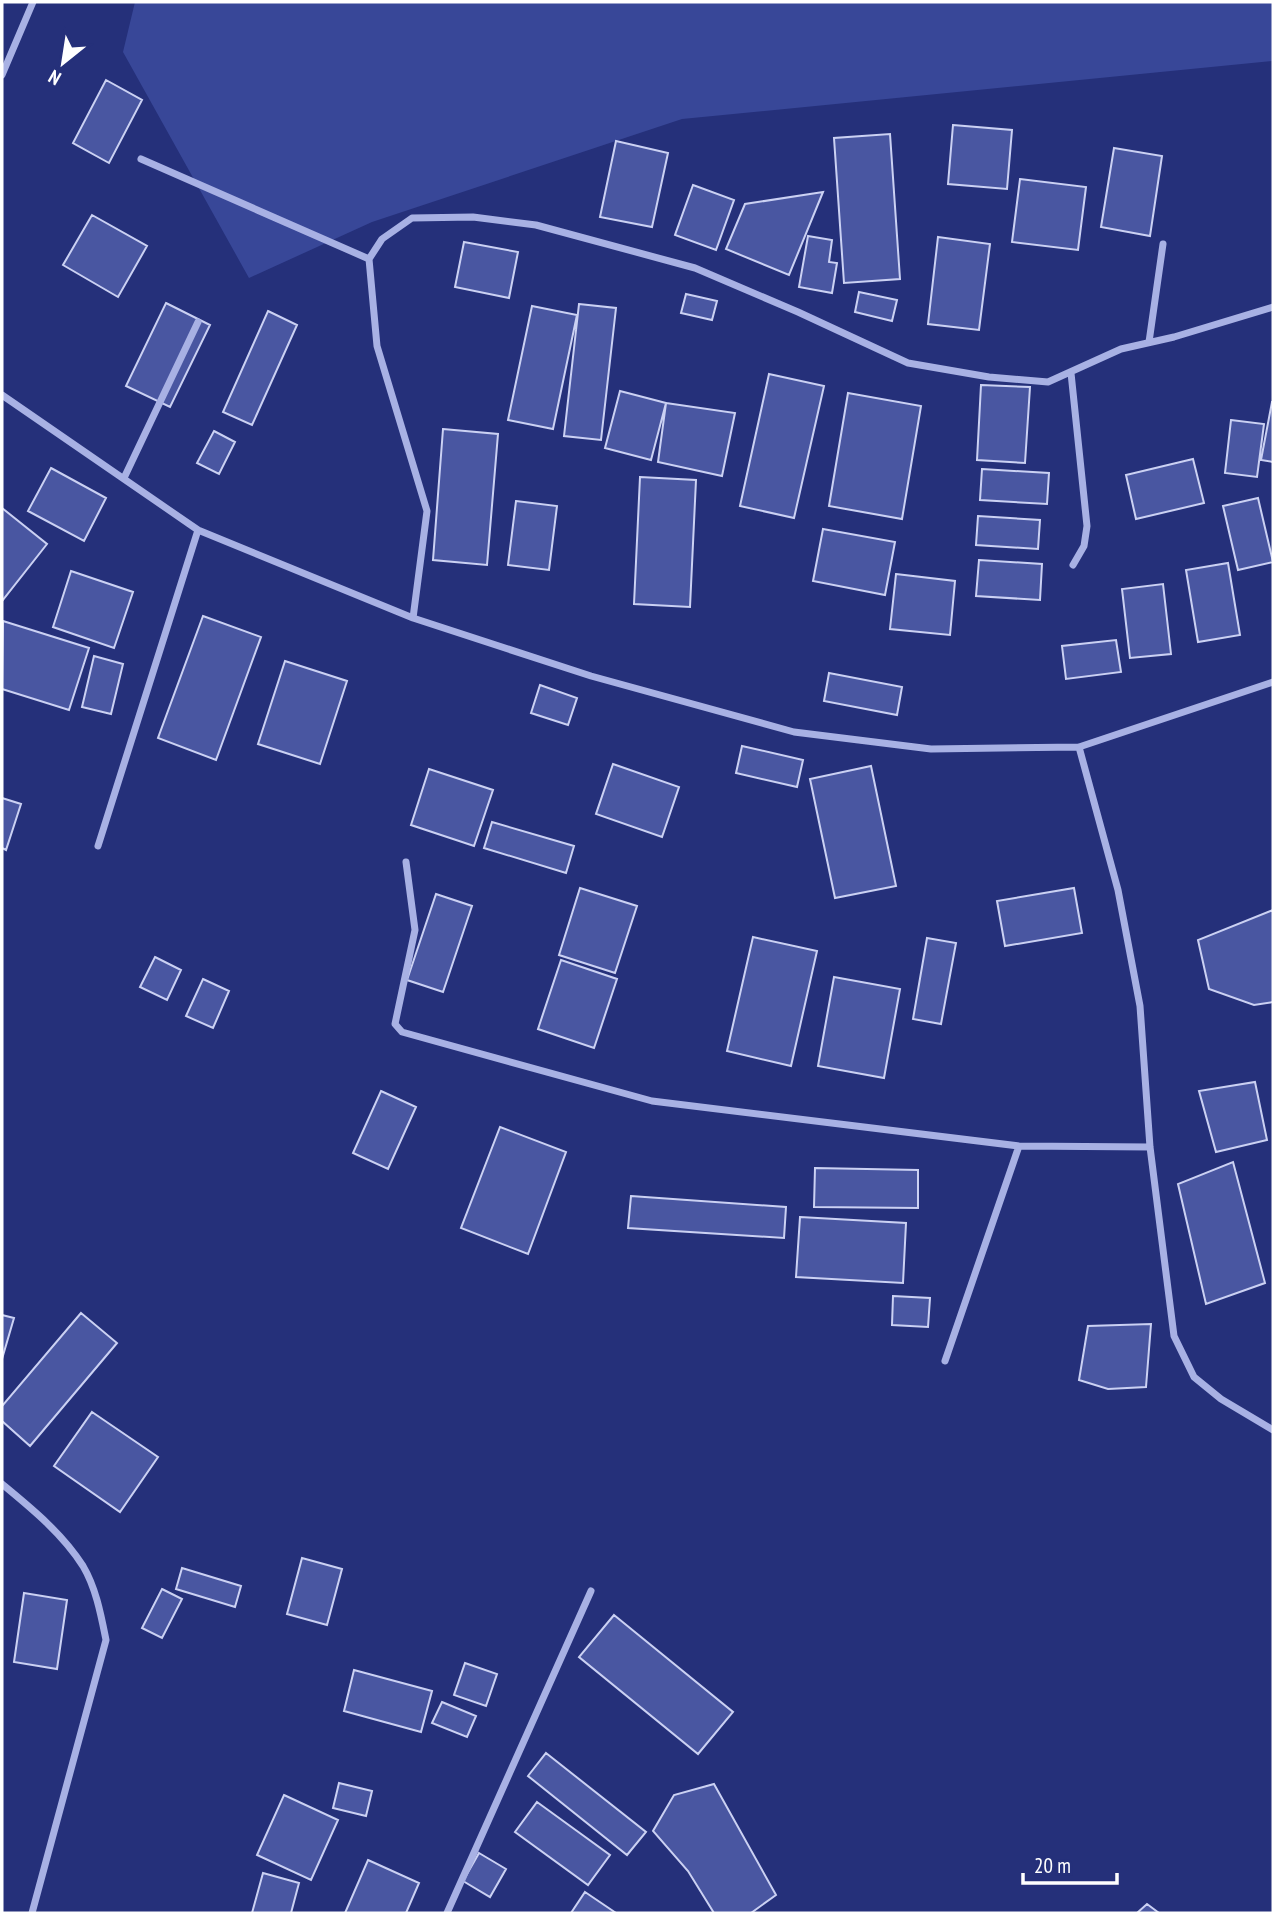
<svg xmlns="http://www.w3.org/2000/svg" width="1275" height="1915" viewBox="0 0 1275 1915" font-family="'PT Sans Narrow',sans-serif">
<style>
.green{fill:#384798}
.building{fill:#4956a1;stroke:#cbd1f3;stroke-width:2}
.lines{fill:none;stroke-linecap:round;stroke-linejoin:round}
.minor{stroke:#a8b1e4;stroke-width:7}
</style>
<rect width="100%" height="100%" fill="#25307a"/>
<path class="green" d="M 135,2 L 1273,2 L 1273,61 L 682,119 L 372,222 L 249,278 L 123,52 Z"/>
<path class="building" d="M 106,80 L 142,100 L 109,163 L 73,143 Z
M 953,125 L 1012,130 L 1007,189 L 948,184 Z
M 890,134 L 900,279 L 844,283 L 834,138 Z
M 616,141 L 668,153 L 652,227 L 600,217 Z
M 1114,148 L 1162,156 L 1150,236 L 1101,227 Z
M 1020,179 L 1086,187 L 1078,250 L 1012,242 Z
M 693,185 L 734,200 L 716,250 L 675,235 Z
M 823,192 L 789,275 L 726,249 L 745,204 Z
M 92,215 L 147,246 L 118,297 L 63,265 Z
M 808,236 L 832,240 L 829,262 L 837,263 L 832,293 L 799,287 Z
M 938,237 L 990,244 L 979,330 L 928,324 Z
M 464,242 L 518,252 L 509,298 L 455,287 Z
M 859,292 L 897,300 L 892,321 L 855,312 Z
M 686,294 L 717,301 L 712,320 L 681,313 Z
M 166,303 L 210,325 L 170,407 L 126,386 Z
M 579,304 L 616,308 L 601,440 L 564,436 Z
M 532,306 L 577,315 L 553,429 L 508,420 Z
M 268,311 L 297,325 L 252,425 L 223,412 Z
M 769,374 L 824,386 L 794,518 L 740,506 Z
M 981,385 L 1030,387 L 1025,463 L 977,460 Z
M 620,391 L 666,403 L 651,460 L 605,448 Z
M 848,393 L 921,406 L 902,519 L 829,506 Z
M 1272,402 L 1273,402 L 1273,462 L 1261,460 Z
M 666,403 L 735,413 L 722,476 L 658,462 Z
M 1231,420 L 1264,424 L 1257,477 L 1225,473 Z
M 443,429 L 498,434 L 487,565 L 433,560 Z
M 214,431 L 235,442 L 219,474 L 197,463 Z
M 1193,459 L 1204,503 L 1136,519 L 1126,475 Z
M 51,468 L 106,498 L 84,541 L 28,511 Z
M 982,469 L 1049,473 L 1047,504 L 980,500 Z
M 640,477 L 696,480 L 690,607 L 634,604 Z
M 1258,498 L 1273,562 L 1238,570 L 1223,506 Z
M 516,501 L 557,506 L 549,570 L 508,565 Z
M 2,508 L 47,544 L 2,601 Z
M 978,516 L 1040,520 L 1038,549 L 976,545 Z
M 823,529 L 895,542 L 885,595 L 813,581 Z
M 979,560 L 1042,564 L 1040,600 L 976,596 Z
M 1228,563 L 1240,635 L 1198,642 L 1186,570 Z
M 71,571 L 133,592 L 114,648 L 53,627 Z
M 896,574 L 955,581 L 950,635 L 890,629 Z
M 1163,584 L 1171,654 L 1130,658 L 1122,589 Z
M 203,616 L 261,637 L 216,760 L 158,738 Z
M 3,621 L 89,648 L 69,710 L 2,689 Z
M 1116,640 L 1121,672 L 1066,679 L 1062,646 Z
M 94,656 L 123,664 L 111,714 L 82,707 Z
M 285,661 L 347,681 L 320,764 L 258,744 Z
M 829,673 L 902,687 L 897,715 L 824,701 Z
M 540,685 L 577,698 L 568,725 L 531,713 Z
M 742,746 L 803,760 L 797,787 L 736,773 Z
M 613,764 L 679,787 L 662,837 L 596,814 Z
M 871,766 L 896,886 L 835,898 L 810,779 Z
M 429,769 L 493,790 L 474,846 L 411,825 Z
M 2,798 L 21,804 L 6,850 L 2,848 Z
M 492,822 L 574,846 L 566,873 L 484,848 Z
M 580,888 L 637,906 L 615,973 L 559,955 Z
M 1074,888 L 1082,933 L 1005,946 L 997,901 Z
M 436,894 L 472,906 L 443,992 L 407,980 Z
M 1273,910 L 1273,1002 L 1254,1005 L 1209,989 L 1198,940 Z
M 753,937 L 817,951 L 791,1066 L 727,1051 Z
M 927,938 L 956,943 L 941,1024 L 913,1019 Z
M 155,957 L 181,970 L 167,1000 L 140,987 Z
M 561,960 L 617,979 L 594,1048 L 538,1029 Z
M 834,977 L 900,989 L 884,1078 L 818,1066 Z
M 203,979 L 229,991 L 213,1028 L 186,1016 Z
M 1255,1082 L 1267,1140 L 1216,1152 L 1199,1091 Z
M 381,1091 L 416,1107 L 388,1169 L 353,1153 Z
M 500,1127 L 566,1152 L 528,1254 L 461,1228 Z
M 1233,1162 L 1265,1283 L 1206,1304 L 1178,1184 Z
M 815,1168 L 918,1170 L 918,1208 L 814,1207 Z
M 631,1196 L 786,1207 L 784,1238 L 628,1228 Z
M 800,1217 L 906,1223 L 903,1283 L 796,1277 Z
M 893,1296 L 930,1298 L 928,1327 L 892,1325 Z
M 81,1313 L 117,1343 L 30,1446 L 2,1421 L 2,1406 Z
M 2,1315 L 14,1318 L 2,1359 Z
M 1151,1324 L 1146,1387 L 1108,1389 L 1079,1380 L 1088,1326 Z
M 92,1412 L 158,1457 L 120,1512 L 54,1466 Z
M 302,1558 L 342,1569 L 327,1625 L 287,1614 Z
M 182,1568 L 241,1586 L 235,1607 L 176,1589 Z
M 162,1589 L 182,1599 L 162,1638 L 142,1628 Z
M 24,1593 L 67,1600 L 57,1669 L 14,1662 Z
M 614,1615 L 733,1712 L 698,1754 L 579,1657 Z
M 465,1663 L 497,1674 L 486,1706 L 454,1695 Z
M 354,1670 L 432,1691 L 421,1732 L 344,1711 Z
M 442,1702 L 476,1716 L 467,1737 L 432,1723 Z
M 546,1753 L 646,1832 L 627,1855 L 528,1776 Z
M 339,1783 L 372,1791 L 366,1816 L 333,1808 Z
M 714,1784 L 776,1895 L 751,1913 L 714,1913 L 688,1871 L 653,1831 L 674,1795 Z
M 284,1795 L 338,1820 L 311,1880 L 257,1855 Z
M 537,1802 L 610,1855 L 588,1885 L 515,1832 Z
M 479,1853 L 506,1869 L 490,1897 L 463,1881 Z
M 368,1860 L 419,1883 L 406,1913 L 345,1913 Z
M 263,1873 L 299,1883 L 291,1913 L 252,1913 Z
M 585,1892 L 616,1913 L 571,1913 Z
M 1147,1904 L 1159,1913 L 1137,1913 Z"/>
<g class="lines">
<path class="minor" d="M 2,75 L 33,2
M 141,159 L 369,259
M 1149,342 L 1163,244
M 1071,373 L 1087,526 L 1084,546 L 1073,565
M 2,395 L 198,530 L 413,618 L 591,676 L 794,732 L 931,749 L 1079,747 L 1273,682
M 124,478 L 198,322
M 413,618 L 427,511 L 377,346 L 369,259 L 382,239 L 412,218 L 473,217 L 536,225 L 695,268 L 798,312 L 908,363 L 989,377 L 1048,382 L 1121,349 L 1174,337 L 1273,307
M 1079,747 L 1118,890 L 1140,1006 L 1150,1147 L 1174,1336 L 1194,1377 L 1221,1399 L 1273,1430
M 98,846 L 198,530
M 406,862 L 415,930 L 395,1024 L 402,1032 L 652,1101 L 1019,1146 L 1150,1147
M 945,1361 L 1019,1146
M 2,1484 C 31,1508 62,1533 83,1566 C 96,1588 101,1615 106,1640 L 32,1913
M 447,1913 L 591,1591"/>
</g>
<rect width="1275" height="1915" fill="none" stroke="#ffffff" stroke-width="7"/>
<g transform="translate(63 63) rotate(210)" stroke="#25307a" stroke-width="5" paint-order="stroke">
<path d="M0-5L12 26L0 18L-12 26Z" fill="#ffffff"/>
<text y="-10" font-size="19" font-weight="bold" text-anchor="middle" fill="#ffffff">N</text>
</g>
<path d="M1023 1873v10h94v-10" fill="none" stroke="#ffffff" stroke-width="3.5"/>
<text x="1034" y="1873" font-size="21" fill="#ffffff" stroke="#25307a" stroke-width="5" paint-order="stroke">20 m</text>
</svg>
